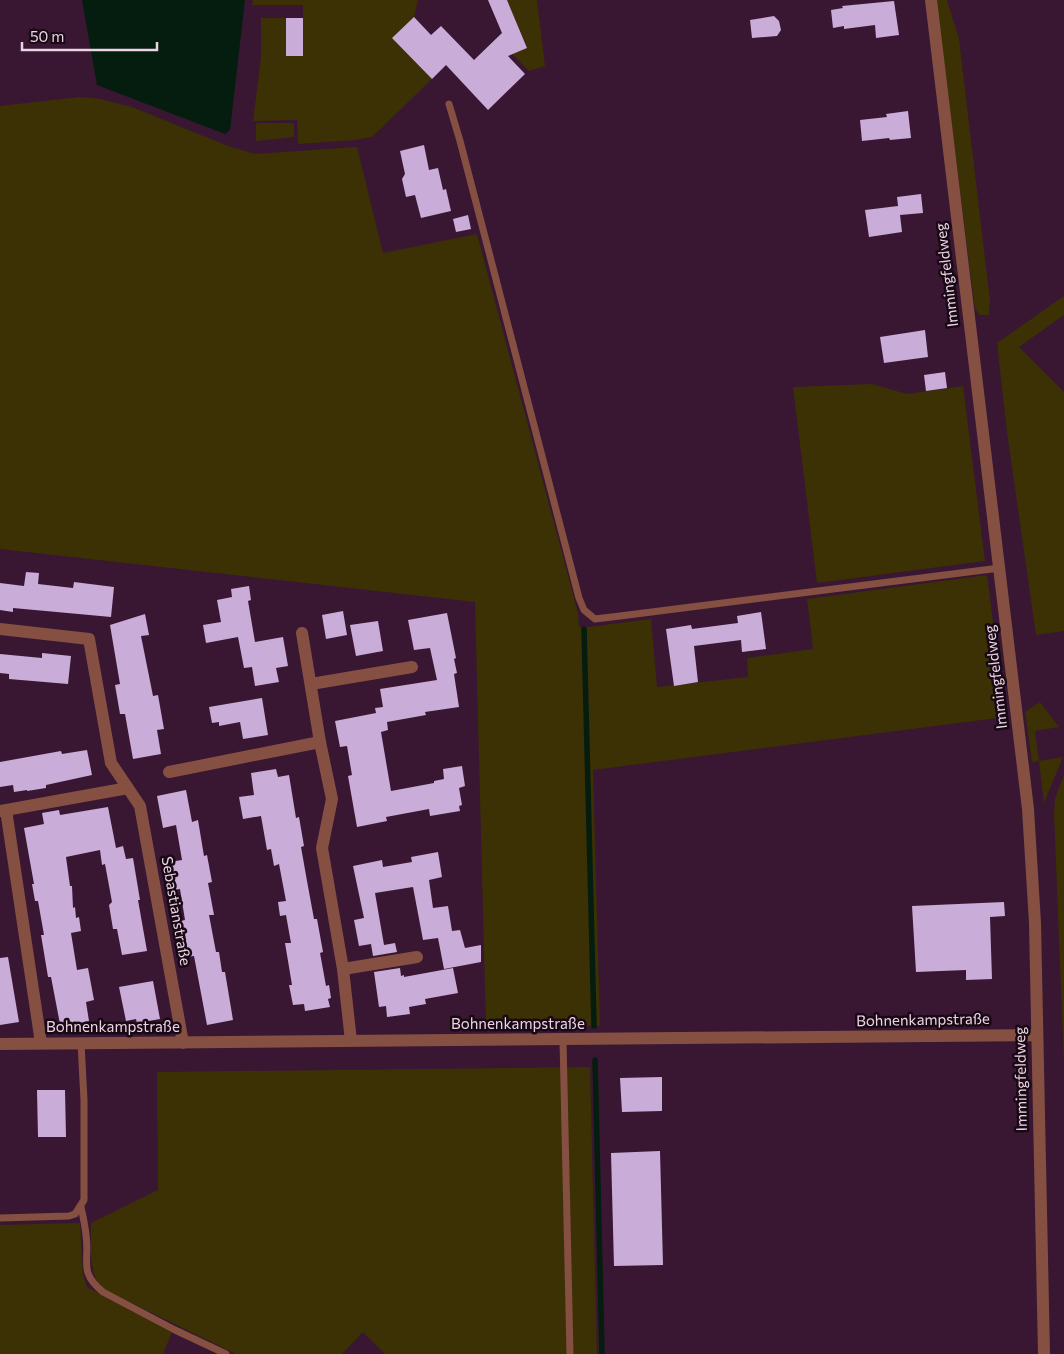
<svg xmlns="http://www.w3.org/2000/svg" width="1064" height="1354" viewBox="0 0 1064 1354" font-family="Commissioner,sans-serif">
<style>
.green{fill:#3b3104}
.water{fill:#041d0e}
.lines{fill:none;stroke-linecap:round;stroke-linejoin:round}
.stream{stroke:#041d0e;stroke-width:5.5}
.building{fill:#caacd8}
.lane{stroke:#855042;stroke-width:7}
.street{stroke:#855042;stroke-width:12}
.labels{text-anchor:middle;stroke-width:5;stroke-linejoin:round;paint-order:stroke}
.street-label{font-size:15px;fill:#ecd4e5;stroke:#180915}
</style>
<rect width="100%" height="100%" fill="#391733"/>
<path class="green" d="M 253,0 L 418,0 L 414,17 L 432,79 L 372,137 L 355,140 L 298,144 L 297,120 L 253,121 L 261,56 L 261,18 L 286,18 L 286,56 L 303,55 L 303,5 L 252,5 Z
M 507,0 L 537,0 L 545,66 L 529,71 L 512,54 L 527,47 Z
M 936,0 L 947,0 L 959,39 L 990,301 L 989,315 L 980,315 L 975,309 Z
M 80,97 L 100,99 L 132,107 L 228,146 L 255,154 L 357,147 L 383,253 L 477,234 L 578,613 L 579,627 L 589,627 L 651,619 L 657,687 L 748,677 L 747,658 L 813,649 L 807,599 L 987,575 L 1005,717 L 593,770 L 600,1026 L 486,1028 L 475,602 L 0,549 L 0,106 Z
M 257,123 L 292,123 L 294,124 L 294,137 L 256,141 L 256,125 Z
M 1064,296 L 1064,315 L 1019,347 L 1064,392 L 1064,631 L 1036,635 L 1007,432 L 997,343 Z
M 872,384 L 907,394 L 963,386 L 985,561 L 817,583 L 793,387 Z
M 1040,702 L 1059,727 L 1035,731 L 1039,761 L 1063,757 L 1044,803 L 1039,761 L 1032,762 L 1025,712 Z
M 1064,775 L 1064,1064 L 1054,814 L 1055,799 Z
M 590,1067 L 597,1354 L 385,1354 L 363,1332 L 342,1354 L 236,1354 L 101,1288 C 88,1270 91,1245 91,1223 L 158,1190 L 157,1072 Z
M 80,1223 L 83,1274 L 87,1287 L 172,1332 L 163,1354 L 0,1354 L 0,1225 Z"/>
<path class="water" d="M 82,0 L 245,0 L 230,130 L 225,134 L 97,85 Z"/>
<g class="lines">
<path class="stream" d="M 584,629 L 594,1026
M 595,1060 L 602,1354"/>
</g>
<path class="building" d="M 488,0 L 507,0 L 527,48 L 508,56 L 525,74 L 488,110 L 446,65 L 432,79 L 392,38 L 414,17 L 431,35 L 441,26 L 474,60 L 502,33 Z
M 894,1 L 899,35 L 876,38 L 875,25 L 844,29 L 844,26 L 833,28 L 831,10 L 843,8 L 842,6 Z
M 774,16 L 779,21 L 781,30 L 777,36 L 752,38 L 750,20 Z
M 286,18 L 303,18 L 303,56 L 286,56 Z
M 908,111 L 911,138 L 890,140 L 889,138 L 862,141 L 860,120 L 887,117 L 886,114 Z
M 424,145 L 429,170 L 438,168 L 443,190 L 446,189 L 451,211 L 421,218 L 415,195 L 406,197 L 402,179 L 405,174 L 400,151 Z
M 921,194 L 923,213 L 900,215 L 902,232 L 869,237 L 865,210 L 898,206 L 897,197 Z
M 468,215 L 471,229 L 456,232 L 453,219 Z
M 925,330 L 928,357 L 884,363 L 880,337 Z
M 945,372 L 947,388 L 926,391 L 924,375 Z
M 26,572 L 39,573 L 38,584 L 73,588 L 74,582 L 114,587 L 111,617 L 13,608 L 13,612 L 0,610 L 0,583 L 24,586 Z
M 249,586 L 251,600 L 248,601 L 255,642 L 283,637 L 288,666 L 276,668 L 279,682 L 255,686 L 252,667 L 244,668 L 238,637 L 206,643 L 203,625 L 221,622 L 217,600 L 232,597 L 231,589 Z
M 343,611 L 347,635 L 326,639 L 322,615 Z
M 761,612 L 766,649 L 742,652 L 741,640 L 694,646 L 698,682 L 674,686 L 666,629 L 691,625 L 692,629 L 738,623 L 737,616 Z
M 447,613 L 456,658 L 454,659 L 457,673 L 454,674 L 459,707 L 425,712 L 426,715 L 387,722 L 388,730 L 381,732 L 391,791 L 434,783 L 434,781 L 444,779 L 443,769 L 462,766 L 465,786 L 459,788 L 462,805 L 459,806 L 460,811 L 430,816 L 429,809 L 386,817 L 387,821 L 357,827 L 348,776 L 352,775 L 347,746 L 340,747 L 335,721 L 376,713 L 375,708 L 383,707 L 380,689 L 437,680 L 430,648 L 414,650 L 408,620 Z
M 145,614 L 149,635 L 141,636 L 153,696 L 158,695 L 164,729 L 157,730 L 161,754 L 133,759 L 125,714 L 120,714 L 115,685 L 120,684 L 110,625 Z
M 378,621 L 383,651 L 356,656 L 350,625 Z
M 42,653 L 71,656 L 68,684 L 9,679 L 9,674 L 0,673 L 0,654 L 42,658 Z
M 262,698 L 268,735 L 243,739 L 240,722 L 219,726 L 219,722 L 212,723 L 209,707 Z
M 87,750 L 92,775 L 46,785 L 46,788 L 27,791 L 27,790 L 14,792 L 13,785 L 0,787 L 0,762 L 61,751 L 62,754 Z
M 276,769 L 278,777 L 289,775 L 296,818 L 299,817 L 304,846 L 301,847 L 307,881 L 314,919 L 317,919 L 323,952 L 320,953 L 326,986 L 329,985 L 331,998 L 328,999 L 330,1007 L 305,1011 L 304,1004 L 293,1005 L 289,985 L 292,985 L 285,943 L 291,943 L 286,915 L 280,916 L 278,902 L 286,901 L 279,864 L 274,866 L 271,849 L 267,850 L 261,816 L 243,819 L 239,797 L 254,795 L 251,773 Z
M 186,790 L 192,822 L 198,820 L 204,856 L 207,855 L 212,882 L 208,883 L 214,915 L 209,915 L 216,952 L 219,952 L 222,972 L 225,972 L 233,1020 L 207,1025 L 194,956 L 186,957 L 180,921 L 185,920 L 180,889 L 174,890 L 169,862 L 182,860 L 176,825 L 163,828 L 157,796 Z
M 108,807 L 116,848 L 123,846 L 126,859 L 133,858 L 140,900 L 138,900 L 147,951 L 122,955 L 117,929 L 113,929 L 109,905 L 112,902 L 105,864 L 102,865 L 100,850 L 66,857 L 70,886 L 72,886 L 73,908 L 75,907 L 76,918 L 79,917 L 81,931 L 71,933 L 77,970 L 88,968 L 94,1000 L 86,1002 L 89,1021 L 75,1024 L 71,1022 L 60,1024 L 51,977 L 48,977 L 41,935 L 44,935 L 38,901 L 35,901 L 32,884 L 34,884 L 24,828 L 44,824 L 42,813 L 59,810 L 60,815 Z
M 438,852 L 442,877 L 429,880 L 433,908 L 448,906 L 452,931 L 460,930 L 465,948 L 481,945 L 481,962 L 444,969 L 438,938 L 423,940 L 413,887 L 375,893 L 384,945 L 395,943 L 397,952 L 373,956 L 371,944 L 359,946 L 354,920 L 364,918 L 353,866 L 382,860 L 383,867 L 412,862 L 411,857 Z
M 1004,902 L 1005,916 L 990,917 L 992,979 L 966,980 L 966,970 L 916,972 L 912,906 Z
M 8,957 L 19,1022 L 0,1025 L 0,958 Z
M 400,968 L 401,976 L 404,975 L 404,977 L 453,968 L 458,993 L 425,999 L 426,1004 L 409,1007 L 410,1014 L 387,1017 L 386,1006 L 379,1007 L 374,972 Z
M 153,981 L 160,1019 L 137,1023 L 136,1019 L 126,1021 L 119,987 Z
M 662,1077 L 662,1111 L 622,1112 L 620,1078 Z
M 37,1090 L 65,1090 L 66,1137 L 38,1137 Z
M 660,1151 L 663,1265 L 614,1266 L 611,1153 Z"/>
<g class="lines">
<path class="lane" d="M 449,104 L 460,141 L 579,598 L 584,610 L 595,619 L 620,616 L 1000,568
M 563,1040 L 570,1354
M 81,1207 C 83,1216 85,1225 86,1235 C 90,1261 78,1272 103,1292 L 175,1330 L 226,1354
M 0,1218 L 69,1216 L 75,1214 L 84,1200 L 84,1100 L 81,1043"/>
<path class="street" d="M 931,0 L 1028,809 L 1035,923 L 1044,1354
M 0,629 L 89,639 L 111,763 L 140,806 L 183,1043
M 302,633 L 320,742 L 332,799 L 322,848 L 343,969 L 351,1041
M 311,684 L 412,667
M 169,772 L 320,742
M 6,810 L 41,1043
M 0,811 L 128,788
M 343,969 L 417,957
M 0,1044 L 1036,1035"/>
</g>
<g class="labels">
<g class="street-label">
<text transform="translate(947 275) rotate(-97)" y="5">Immingfeldweg</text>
<text transform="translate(996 677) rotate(-97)" y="5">Immingfeldweg</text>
<text transform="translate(176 911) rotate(80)" y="5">Sebastianstraße</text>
<text transform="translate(923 1020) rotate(-1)" y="5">Bohnenkampstraße</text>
<text x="518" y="1029">Bohnenkampstraße</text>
<text x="113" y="1032">Bohnenkampstraße</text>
<text transform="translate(1021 1079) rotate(-91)" y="5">Immingfeldweg</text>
</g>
</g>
<path d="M22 42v8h135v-8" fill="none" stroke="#ecd4e5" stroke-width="2.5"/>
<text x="30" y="42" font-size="15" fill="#ecd4e5" stroke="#180915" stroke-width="4" paint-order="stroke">50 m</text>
</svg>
